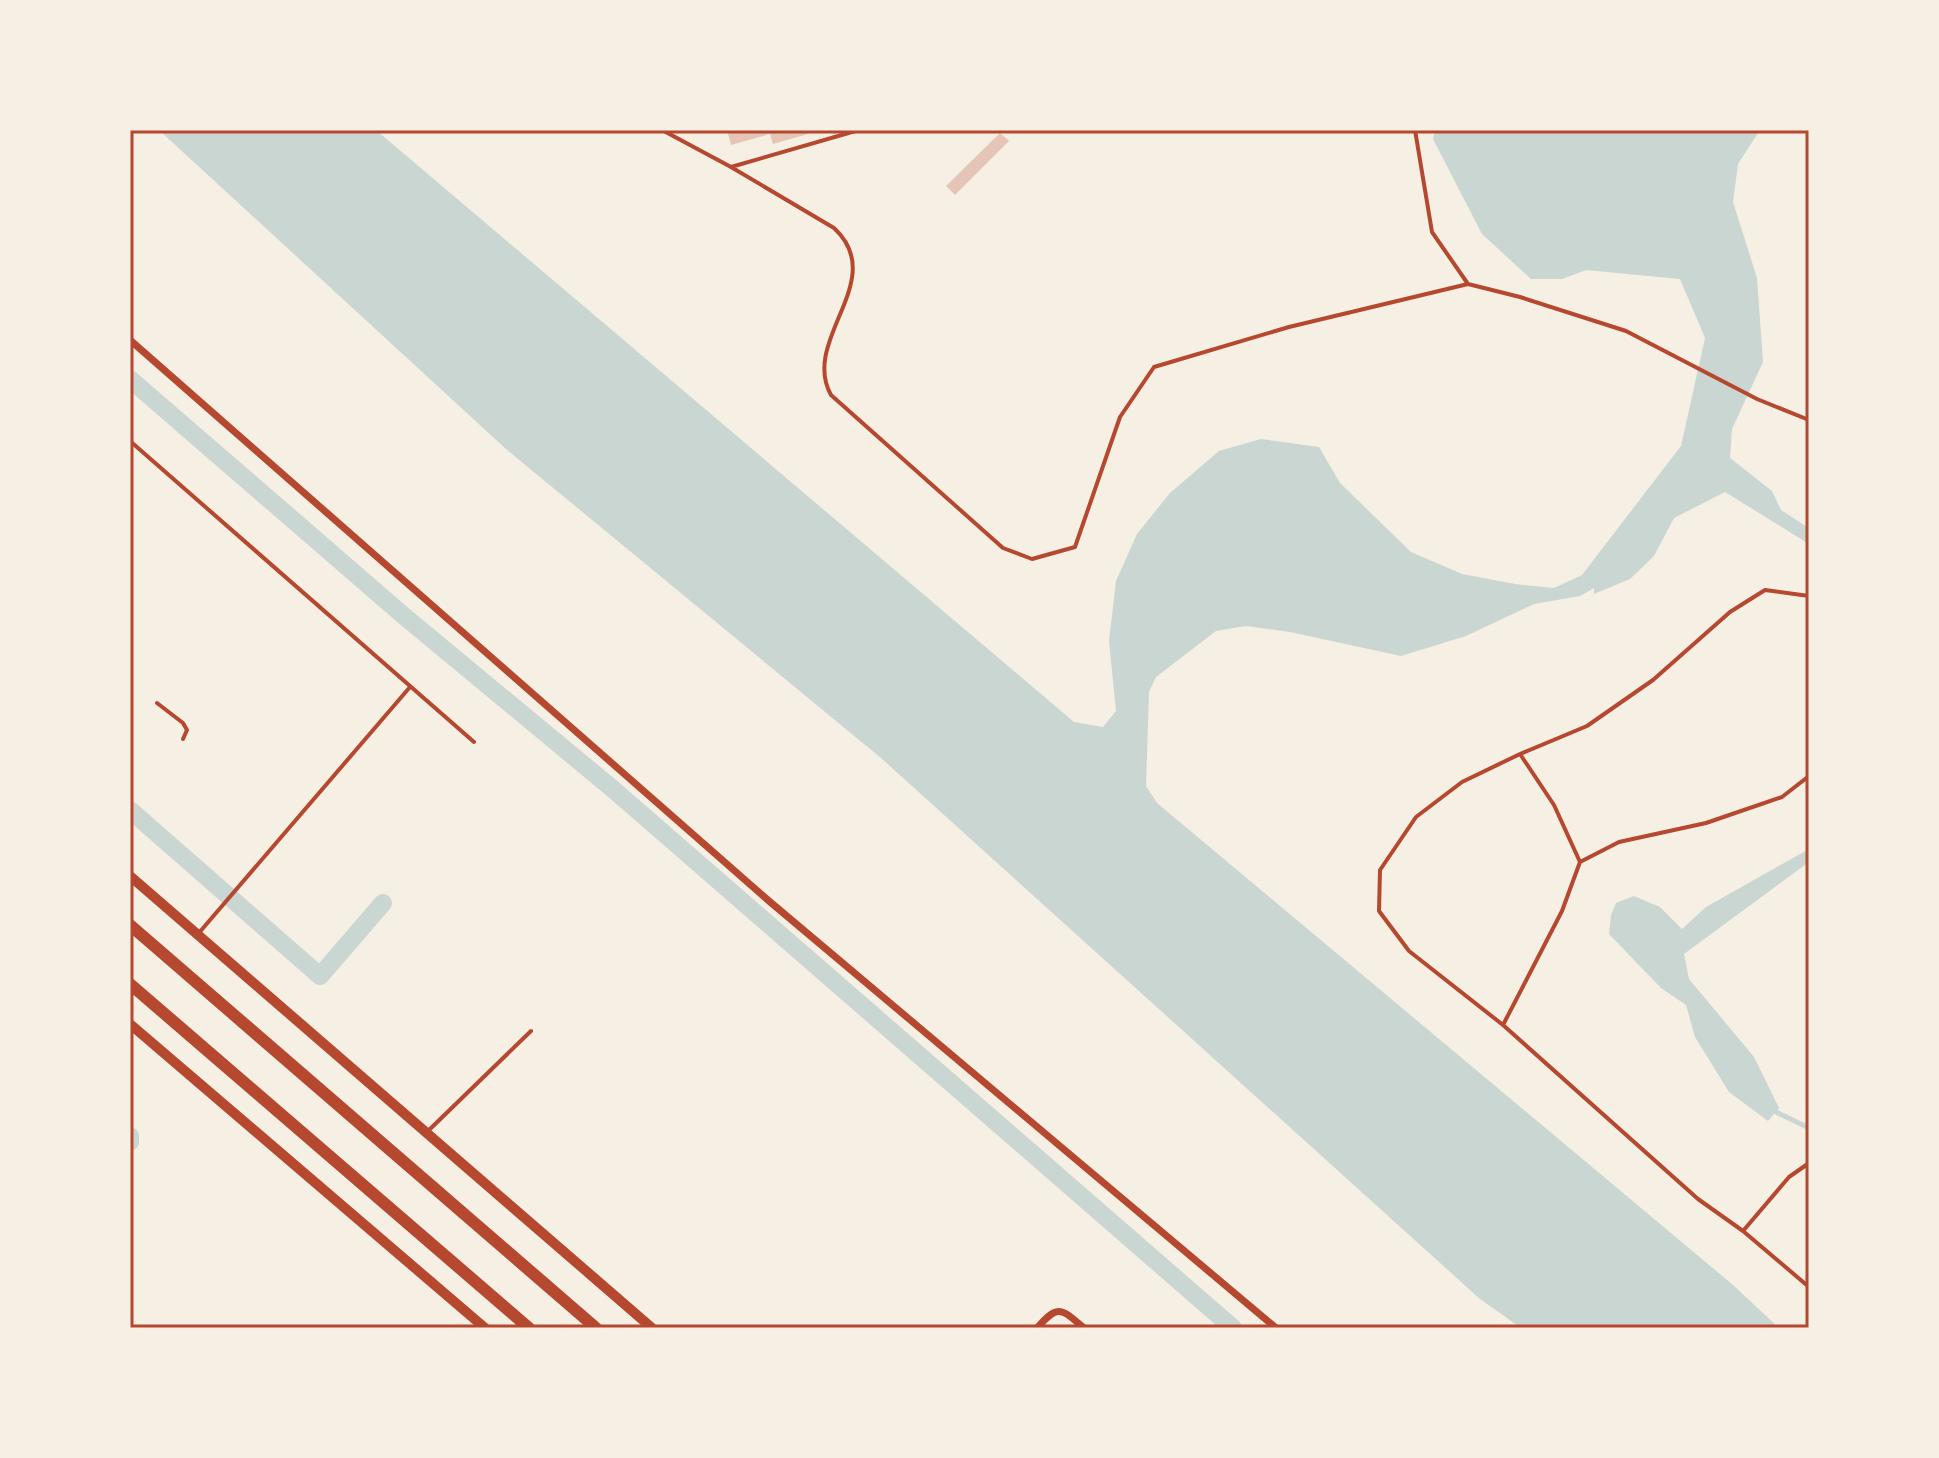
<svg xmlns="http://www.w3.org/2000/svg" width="1939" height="1458" viewBox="0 0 1939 1458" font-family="'Archivo Narrow',sans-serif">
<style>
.water{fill:#c9d6d2}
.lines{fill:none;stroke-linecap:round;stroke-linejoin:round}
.stream{stroke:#c9d6d2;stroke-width:5}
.canal{stroke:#c9d6d2;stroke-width:18}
.building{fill:#e6c5b7}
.service{stroke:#b5482f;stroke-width:4}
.minor{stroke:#b5482f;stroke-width:7}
.secondary{stroke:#b5482f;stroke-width:10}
.trunk{stroke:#b5482f;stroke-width:12}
.neatline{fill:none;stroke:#b5482f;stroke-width:3}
</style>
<rect width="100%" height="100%" fill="#f6efe4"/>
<path class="water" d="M 159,130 L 376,130 L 1074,722 L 1103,727 L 1116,711 L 1109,641 L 1116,581 L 1137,534 L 1170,493 L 1219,451 L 1261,439 L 1319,447 L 1340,483 L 1411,552 L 1462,574 L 1515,584 L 1554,588 L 1582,575 L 1681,446 L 1705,338 L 1680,279 L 1586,270 L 1562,279 L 1531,279 L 1482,234 L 1433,139 L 1435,130 L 1760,130 L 1738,164 L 1733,202 L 1757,278 L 1763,362 L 1732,429 L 1730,458 L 1772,491 L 1781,510 L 1809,528 L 1809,544 L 1725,492 L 1674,518 L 1654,556 L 1630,579 L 1594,594 L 1594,588 L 1580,596 L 1534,604 L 1466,636 L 1401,656 L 1290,632 L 1246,626 L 1216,631 L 1156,677 L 1149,692 L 1146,786 L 1157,803 L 1733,1285 L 1779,1328 L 1521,1328 L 1480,1299 L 881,758 L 506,449 Z
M 1809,849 L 1809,862 L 1684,954 L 1689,979 L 1754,1057 L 1779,1108 L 1768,1121 L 1729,1092 L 1695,1037 L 1686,1005 L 1661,988 L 1609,934 L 1611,915 L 1616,903 L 1634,896 L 1660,907 L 1682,929 L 1706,907 Z"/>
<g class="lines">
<path class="stream" d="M 1776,1112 L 1809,1128"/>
<path class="canal" d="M 130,379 L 404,616 L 614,790 L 1233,1328
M 130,810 L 320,976 L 383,903
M 130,1136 L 130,1142"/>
</g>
<path class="building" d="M 727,130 L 807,130 L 808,134 L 773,144 L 770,134 L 731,145 Z
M 1000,133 L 1009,141 L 955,195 L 946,186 Z"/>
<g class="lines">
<path class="service" d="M 662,130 L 731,167 L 859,130
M 1415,130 L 1432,232 L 1468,284 L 1520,297 L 1626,331 L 1757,399 L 1809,420
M 731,167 L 834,228 C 890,280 800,339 831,395 L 1003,548 L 1032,559 L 1075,547 L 1120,417 L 1154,367 L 1289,327 L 1468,284
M 130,441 L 474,742
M 1809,596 L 1765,590 L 1730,612 L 1653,680 L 1587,726 L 1520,754 L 1462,782 L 1416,817 L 1380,870 L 1379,911 L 1409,951 L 1503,1025 L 1698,1199 L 1743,1231 L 1809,1287
M 157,703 L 183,723 L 187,730 L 183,739
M 1520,754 L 1554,805 L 1580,862
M 198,934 L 410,687
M 1503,1025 L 1562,911 L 1580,862 L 1619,842 L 1706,823 L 1782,797 L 1809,776
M 428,1131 L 531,1031
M 1743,1231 L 1789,1177 L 1809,1163"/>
<path class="minor" d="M 130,340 L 769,901 L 1276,1328
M 1037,1328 C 1059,1303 1061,1309 1084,1328"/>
<path class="secondary" d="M 130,876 L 652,1328
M 130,1024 L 485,1328"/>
<path class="trunk" d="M 130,925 L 596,1328
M 130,984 L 529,1328"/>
</g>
<rect width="1939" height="1458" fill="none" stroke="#f6efe4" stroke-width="264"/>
<rect x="132" y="132" width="1675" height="1194" class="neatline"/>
</svg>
